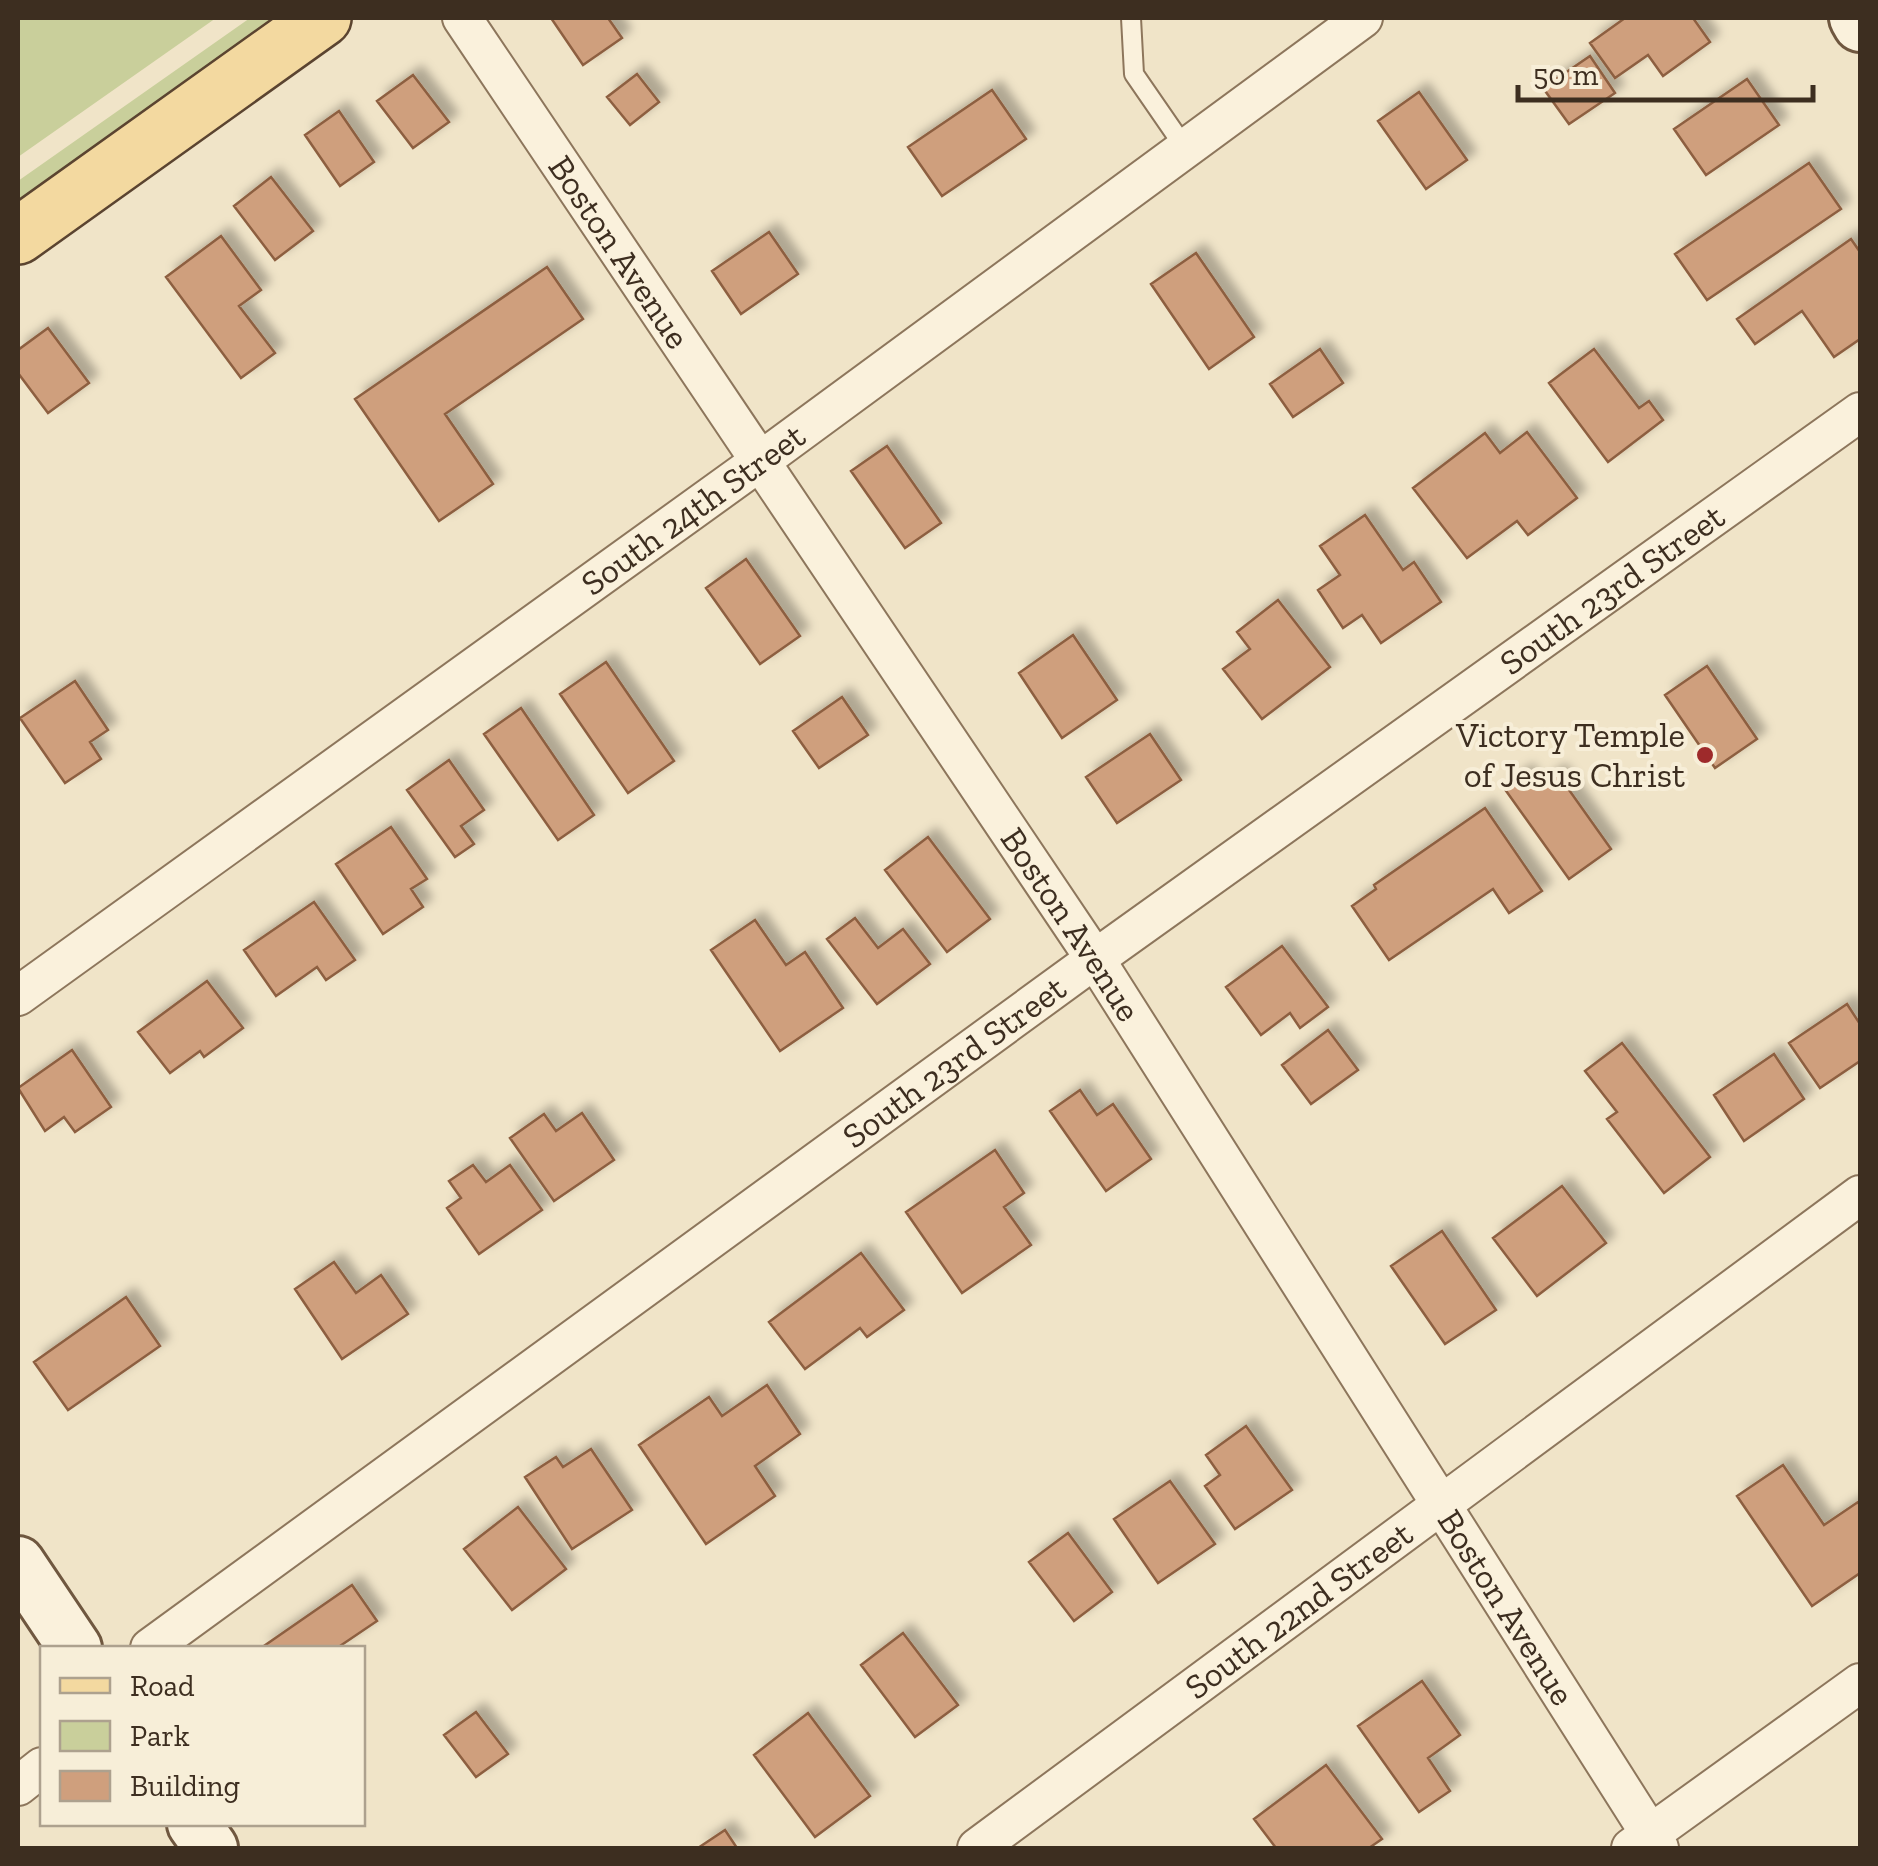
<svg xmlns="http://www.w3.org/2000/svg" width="1878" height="1866" viewBox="0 0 1878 1866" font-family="'Zilla Slab',serif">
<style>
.green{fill:#c9cf9b}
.building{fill:#cf9f7d;stroke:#8d5f41;stroke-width:2.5;filter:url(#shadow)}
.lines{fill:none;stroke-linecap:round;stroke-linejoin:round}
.lane-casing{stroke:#8d765c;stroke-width:22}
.street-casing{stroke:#8d765c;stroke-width:42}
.secondary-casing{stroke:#6f573f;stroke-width:58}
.primary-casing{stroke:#5b4430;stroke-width:60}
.lane{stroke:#faf1dc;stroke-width:18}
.street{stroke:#faf1dc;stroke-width:38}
.secondary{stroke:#faf1dc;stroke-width:52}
.primary{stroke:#f3d9a0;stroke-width:55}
.poi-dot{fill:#9e2a2b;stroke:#f7eed8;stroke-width:4}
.labels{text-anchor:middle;stroke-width:8;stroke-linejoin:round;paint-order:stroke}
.street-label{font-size:35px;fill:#3d2e20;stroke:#f7eed8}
.poi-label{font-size:35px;fill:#3d2e20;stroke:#f7eed8;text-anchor:end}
</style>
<defs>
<filter id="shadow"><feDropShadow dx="9" dy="-9" stdDeviation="5" flood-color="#0004"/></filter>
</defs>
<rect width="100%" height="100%" fill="#f0e4c8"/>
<path class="green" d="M 18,18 L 216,18 L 18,157 Z
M 250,18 L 289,18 L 18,211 L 18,181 Z"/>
<path class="building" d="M 551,18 L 608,18 L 622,38 L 583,65 Z
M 1625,18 L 1693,18 L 1710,42 L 1663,76 L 1648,55 L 1615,78 L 1590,43 Z
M 1590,56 L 1615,93 L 1569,124 L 1543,88 Z
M 637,74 L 659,102 L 630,125 L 607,97 Z
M 413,75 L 449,122 L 413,148 L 377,101 Z
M 1747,79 L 1779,125 L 1706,175 L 1674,129 Z
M 992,90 L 1026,139 L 942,196 L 908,147 Z
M 1419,92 L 1467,160 L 1426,189 L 1378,121 Z
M 339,111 L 374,162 L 340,186 L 305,135 Z
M 1809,163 L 1841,209 L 1707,300 L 1675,254 Z
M 271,177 L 313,231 L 275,260 L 234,206 Z
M 769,232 L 798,274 L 741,314 L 712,271 Z
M 221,236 L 261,290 L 239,306 L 275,353 L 241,378 L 166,277 Z
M 1851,239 L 1860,252 L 1860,339 L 1834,357 L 1802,311 L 1755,344 L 1737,319 Z
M 1196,253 L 1254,337 L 1209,369 L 1151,284 Z
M 547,267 L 583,319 L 445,414 L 493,484 L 439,521 L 355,399 Z
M 48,328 L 89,383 L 48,413 L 18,373 L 18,350 Z
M 1320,349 L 1343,383 L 1293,417 L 1270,384 Z
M 1594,349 L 1639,408 L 1649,401 L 1663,420 L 1608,462 L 1549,383 Z
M 1527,432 L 1577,498 L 1528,535 L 1517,521 L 1467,558 L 1413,488 L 1485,433 L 1500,453 Z
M 887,446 L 941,523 L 905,548 L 851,471 Z
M 1365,515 L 1403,570 L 1414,562 L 1441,602 L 1381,643 L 1362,615 L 1343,628 L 1318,590 L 1340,575 L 1320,546 Z
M 746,559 L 800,636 L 760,664 L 706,588 Z
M 1278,600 L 1330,667 L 1262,719 L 1223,669 L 1250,649 L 1237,632 Z
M 1073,635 L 1117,700 L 1062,738 L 1019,673 Z
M 606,662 L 674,761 L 628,793 L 560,694 Z
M 1707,666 L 1757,739 L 1715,768 L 1665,695 Z
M 75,681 L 108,730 L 90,742 L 101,759 L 65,783 L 20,718 Z
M 842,697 L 868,735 L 819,768 L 793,731 Z
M 521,708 L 594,815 L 558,840 L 484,734 Z
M 1150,734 L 1181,780 L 1117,823 L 1086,777 Z
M 449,760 L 484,810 L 461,826 L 474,844 L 455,857 L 407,790 Z
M 1524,773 L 1535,789 L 1557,773 L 1611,849 L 1569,879 L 1504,788 Z
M 1485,808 L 1542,891 L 1509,913 L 1493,889 L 1389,960 L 1352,906 L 1376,889 L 1374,885 Z
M 391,827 L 427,879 L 411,889 L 423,907 L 383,934 L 336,864 Z
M 928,837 L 990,919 L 947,952 L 885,870 Z
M 314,902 L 355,960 L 326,980 L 317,967 L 276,996 L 244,950 Z
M 855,918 L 878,948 L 903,929 L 930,964 L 877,1004 L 827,939 Z
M 755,920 L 786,965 L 805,952 L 843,1008 L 780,1051 L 711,950 Z
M 1282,946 L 1328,1007 L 1300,1028 L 1290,1013 L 1261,1035 L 1226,987 Z
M 207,981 L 243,1028 L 204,1057 L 200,1051 L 170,1073 L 138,1032 Z
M 1847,1004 L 1860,1024 L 1860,1061 L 1820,1088 L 1789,1043 Z
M 1328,1030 L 1358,1070 L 1311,1104 L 1282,1065 Z
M 1622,1043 L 1710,1157 L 1664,1193 L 1607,1119 L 1617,1112 L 1585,1071 Z
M 72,1050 L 111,1107 L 75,1132 L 64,1117 L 45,1131 L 18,1088 Z
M 1774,1054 L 1804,1099 L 1744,1141 L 1714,1095 Z
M 1080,1090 L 1097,1115 L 1113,1104 L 1151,1159 L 1106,1191 L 1050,1111 Z
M 582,1113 L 614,1160 L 554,1201 L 510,1138 L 544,1114 L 556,1131 Z
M 995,1150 L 1024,1193 L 1004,1207 L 1031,1245 L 962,1293 L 906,1212 Z
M 473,1165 L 486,1182 L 510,1165 L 542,1210 L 479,1254 L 447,1208 L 461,1198 L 449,1181 Z
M 1562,1186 L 1606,1243 L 1537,1296 L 1493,1238 Z
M 1442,1231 L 1496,1310 L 1445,1344 L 1391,1266 Z
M 861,1253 L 904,1310 L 867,1337 L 860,1328 L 805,1369 L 769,1322 Z
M 334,1262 L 356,1293 L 381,1275 L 408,1314 L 342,1359 L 295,1289 Z
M 126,1297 L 160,1346 L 68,1410 L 34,1362 Z
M 767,1385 L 800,1434 L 755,1466 L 775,1496 L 706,1544 L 639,1445 L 709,1397 L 722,1416 Z
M 1246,1426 L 1292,1490 L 1235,1529 L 1205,1486 L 1220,1475 L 1206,1455 Z
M 591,1449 L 632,1510 L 572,1549 L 525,1477 L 556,1457 L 563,1467 Z
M 1783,1465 L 1824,1525 L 1858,1502 L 1860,1506 L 1860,1573 L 1812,1606 L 1737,1496 Z
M 1170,1481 L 1215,1544 L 1158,1583 L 1114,1519 Z
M 518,1507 L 566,1569 L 512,1610 L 464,1549 Z
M 1068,1533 L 1112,1592 L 1074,1621 L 1029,1562 Z
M 352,1585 L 377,1621 L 337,1648 L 261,1648 Z
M 903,1633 L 958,1705 L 915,1737 L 861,1665 Z
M 1422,1681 L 1460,1735 L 1428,1758 L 1450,1791 L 1419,1812 L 1358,1726 Z
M 476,1712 L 508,1754 L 476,1777 L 444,1735 Z
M 808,1713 L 870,1796 L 815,1837 L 754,1755 Z
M 1326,1765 L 1382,1839 L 1369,1848 L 1276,1848 L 1254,1819 Z
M 725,1830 L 737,1848 L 698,1848 Z"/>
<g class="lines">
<defs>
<path id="lane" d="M 1131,18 L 1134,74 L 1185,148"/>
<g id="street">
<path id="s1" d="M 462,18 L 1095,959 L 1659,1848"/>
<path id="s2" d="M 18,996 L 759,462 L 1363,18"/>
<path id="s3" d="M 150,1648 L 1095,959 L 1860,412"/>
<path d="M 18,1786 L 42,1767"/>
<path id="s4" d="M 977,1848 L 1860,1195"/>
<path d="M 1631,1848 L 1860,1683"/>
</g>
<path id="secondary" d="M 1856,18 L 1860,25
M 18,1563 L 75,1648
M 194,1824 L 211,1848"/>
<path id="primary" d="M 18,236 L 323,18"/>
</defs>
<use href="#lane" class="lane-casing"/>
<use href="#street" class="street-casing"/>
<use href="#secondary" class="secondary-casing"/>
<use href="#primary" class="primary-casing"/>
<use href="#lane" class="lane"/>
<use href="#street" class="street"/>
<use href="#secondary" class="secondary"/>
<use href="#primary" class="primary"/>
</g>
<circle class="poi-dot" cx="1705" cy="755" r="10"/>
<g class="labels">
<g class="street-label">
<text dy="12" stroke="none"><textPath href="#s1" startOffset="282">Boston Avenue</textPath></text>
<text dy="12" stroke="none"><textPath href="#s2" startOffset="832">South 24th Street</textPath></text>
<text dy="12" stroke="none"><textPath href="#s3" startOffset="1805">South 23rd Street</textPath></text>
<text dy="12" stroke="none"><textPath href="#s1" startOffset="1092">Boston Avenue</textPath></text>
<text dy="12" stroke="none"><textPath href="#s3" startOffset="995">South 23rd Street</textPath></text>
<text dy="12" stroke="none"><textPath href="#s1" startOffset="1902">Boston Avenue</textPath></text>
<text dy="12" stroke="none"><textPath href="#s4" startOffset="400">South 22nd Street</textPath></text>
</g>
<g class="poi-label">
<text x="1685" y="747">Victory Temple<tspan x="1685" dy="40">of Jesus Christ</tspan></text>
</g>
</g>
<rect width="1878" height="1866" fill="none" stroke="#3d2e20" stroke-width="40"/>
<rect x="40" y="1646" width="325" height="180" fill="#f7eed8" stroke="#ada18e" stroke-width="2.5"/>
<rect x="60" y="1678" width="50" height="15" fill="#f3d9a0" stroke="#ada18e" stroke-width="2.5"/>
<text x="130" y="1696" font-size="30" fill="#3d2e20">Road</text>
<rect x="60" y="1721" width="50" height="30" fill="#c9cf9b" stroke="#ada18e" stroke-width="2.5"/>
<text x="130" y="1746" font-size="30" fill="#3d2e20">Park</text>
<rect x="60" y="1771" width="50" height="30" fill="#cf9f7d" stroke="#ada18e" stroke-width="2.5"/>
<text x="130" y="1796" font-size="30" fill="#3d2e20">Building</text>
<path d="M1518 85v15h295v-15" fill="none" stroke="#3d2e20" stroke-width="5"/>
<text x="1533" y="85" font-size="30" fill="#3d2e20" stroke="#f7eed8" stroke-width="8" paint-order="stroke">50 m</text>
</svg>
